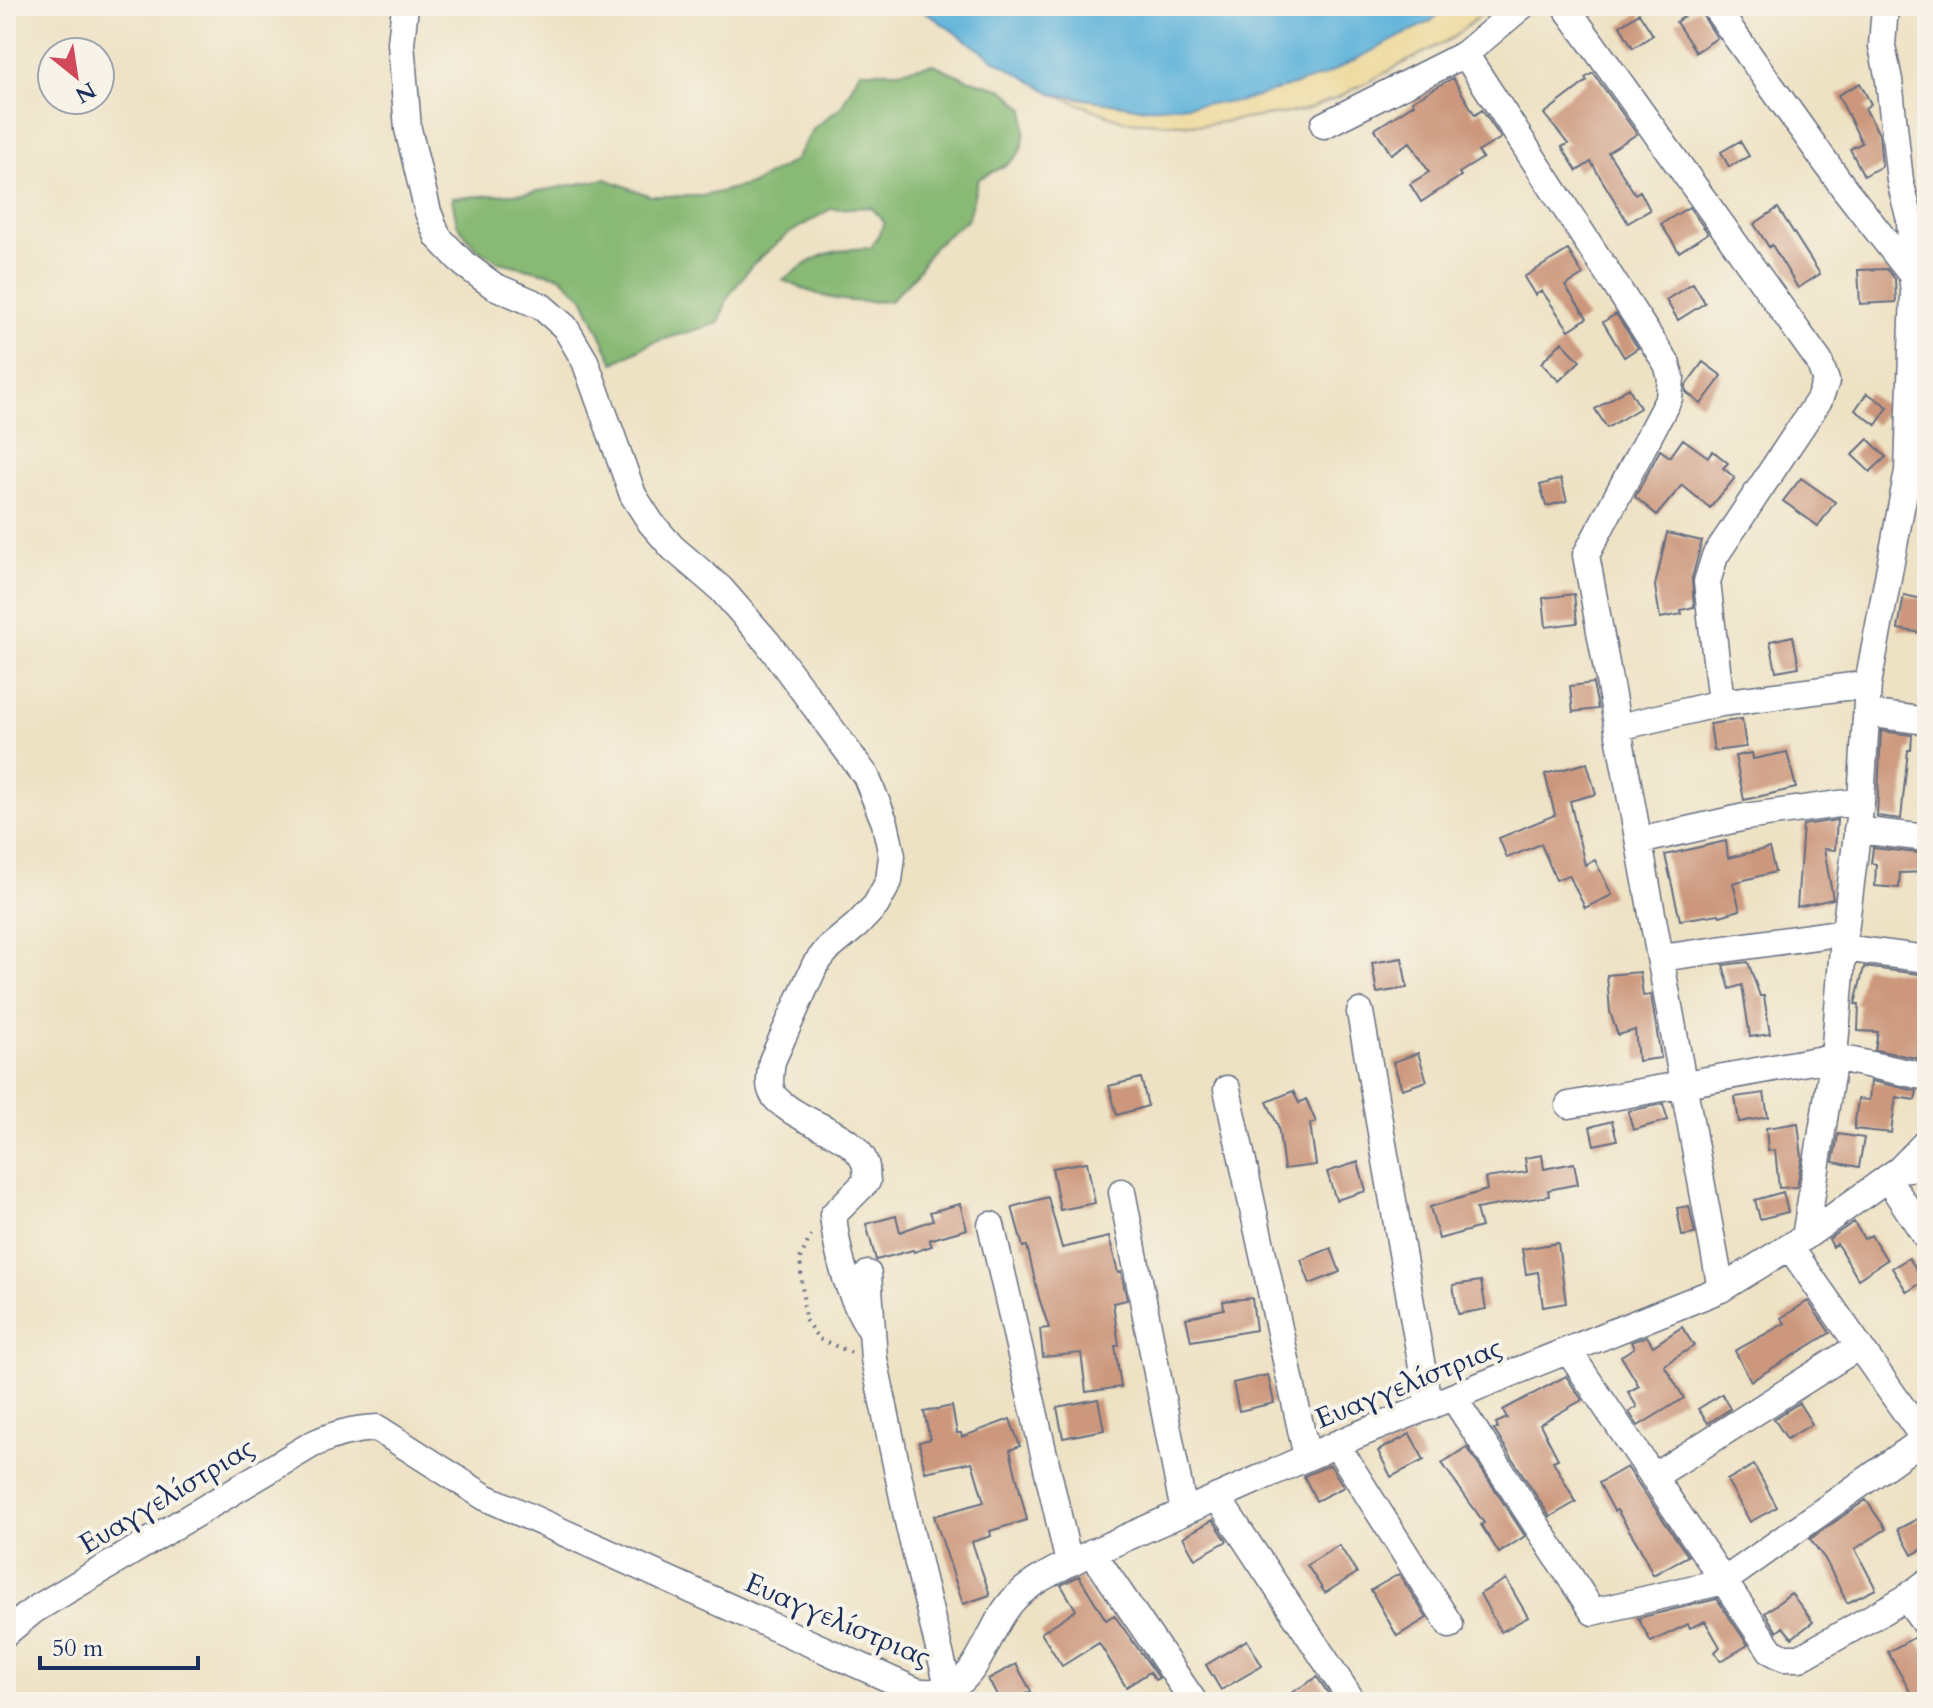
<svg xmlns="http://www.w3.org/2000/svg" width="1933" height="1708" viewBox="0 0 1933 1708" font-family="Cardo,serif">
<style>
.forest{fill:#88b974;stroke:#527469;stroke-width:2}
.sand{fill:#eeda9e;stroke:#84847e;stroke-width:2}
.water{fill:#5eb3da;stroke:#3c719c;stroke-width:2}
.building{fill:#cc977c}
.lines{fill:none;stroke-linecap:round;stroke-linejoin:round}
.minor-casing{stroke:#656e82;stroke-width:29}
.path{stroke:#656e82;stroke-width:4;stroke-dasharray:2 6;stroke-linecap:butt}
.minor{stroke:#fff;stroke-width:26}
.labels{text-anchor:middle;stroke-width:8;stroke-linejoin:round;paint-order:stroke}
.street-label{font-size:28px;fill:#1b2f5e;stroke:#f7f3e8}
</style>
<rect width="100%" height="100%" fill="#f7f3e8"/>
<filter id="ink" filterUnits="userSpaceOnUse"><feTurbulence type="fractalNoise" baseFrequency=".0125" numOctaves="2"/><feDisplacementMap in="SourceGraphic" scale="16" xChannelSelector="R" yChannelSelector="G"/><feConvolveMatrix kernelMatrix="1 2 1 2 8 2 1 2 1" color-interpolation-filters="sRGB"/></filter>
<filter id="wash" filterUnits="userSpaceOnUse"><feTurbulence type="fractalNoise" baseFrequency=".006" numOctaves="4" result="noise"/><feDisplacementMap in="SourceGraphic" scale="32" xChannelSelector="R" yChannelSelector="G"/><feGaussianBlur stdDeviation="1.8" result="paint"/><feColorMatrix in="noise" values="0 0 0 0 0 0 0 0 0 0 0 0 0 0 0 0 0 1.4 0 .05"/><feComposite in="paint" operator="in"/></filter>
<g filter="url(#wash)">
<rect width="100%" height="100%" fill="#eee2c4"/>
<path class="forest" d="M 933,64 L 967,79 L 1003,89 L 1025,109 C 1025,158 1022,158 978,179 L 968,219 L 934,246 L 915,275 L 890,301 C 844,304 825,299 783,280 C 817,255 828,249 871,248 L 885,223 L 871,207 L 831,209 L 788,234 L 752,265 L 728,297 L 719,323 L 651,343 L 614,363 L 583,297 L 560,276 L 499,262 L 474,246 L 457,224 L 452,198 L 527,193 L 606,179 L 650,196 L 703,196 L 752,184 L 795,160 L 814,128 L 841,107 L 860,71 L 898,71 Z"/>
<path class="sand" d="M 1448,6 L 1491,6 L 1454,37 L 1341,96 L 1302,111 L 1201,125 L 1123,121 L 1054,94 L 1142,108 L 1431,21 Z"/>
<path class="water" d="M 907,6 L 1448,6 L 1431,21 L 1323,76 L 1238,102 L 1142,108 L 1054,94 L 993,59 L 927,13 Z"/>
<g id="blocks">
<path class="building" d="M 1698,8 L 1717,38 L 1696,52 L 1676,22 Z
M 1639,13 L 1653,35 L 1633,48 L 1620,26 Z
M 1593,73 L 1637,134 L 1608,152 L 1635,194 L 1640,191 L 1650,210 L 1628,223 L 1591,162 L 1577,171 L 1562,147 L 1568,144 L 1544,114 L 1587,81 L 1585,78 Z
M 1453,78 L 1475,115 L 1482,110 L 1501,138 L 1478,152 L 1483,158 L 1459,173 L 1461,176 L 1421,202 L 1410,184 L 1429,172 L 1410,142 L 1391,154 L 1375,129 L 1414,104 L 1412,101 Z
M 1860,83 L 1871,104 L 1865,108 L 1879,134 L 1882,166 L 1864,176 L 1850,149 L 1862,143 L 1838,95 Z
M 1740,141 L 1749,156 L 1729,167 L 1721,152 Z
M 1689,207 L 1708,233 L 1679,252 L 1661,224 Z
M 1778,208 L 1820,274 L 1798,288 L 1772,245 L 1769,247 L 1754,224 Z
M 1568,250 L 1583,275 L 1565,286 L 1587,318 L 1569,330 L 1542,291 L 1535,295 L 1524,277 Z
M 1887,269 L 1895,279 L 1896,302 L 1860,304 L 1858,270 Z
M 1693,283 L 1705,303 L 1678,320 L 1666,300 Z
M 1616,314 L 1638,348 L 1624,357 L 1603,322 Z
M 1562,342 L 1580,361 L 1559,381 L 1541,363 Z
M 1703,362 L 1722,376 L 1701,404 L 1686,392 L 1686,385 Z
M 1629,388 L 1640,408 L 1607,428 L 1595,409 Z
M 1867,393 L 1888,407 L 1876,425 L 1855,410 Z
M 1683,439 L 1708,457 L 1713,451 L 1728,463 L 1723,468 L 1735,478 L 1710,508 L 1682,485 L 1657,515 L 1635,497 L 1660,450 L 1670,457 Z
M 1868,439 L 1886,457 L 1870,472 L 1852,455 Z
M 1801,478 L 1835,502 L 1818,526 L 1783,501 Z
M 1561,479 L 1567,501 L 1546,506 L 1540,485 Z
M 1667,533 L 1702,541 L 1692,578 L 1694,607 L 1681,610 L 1682,614 L 1660,618 L 1655,586 Z
M 1574,594 L 1577,623 L 1546,627 L 1543,598 Z
M 1904,595 L 1927,600 L 1927,634 L 1898,629 Z
M 1793,636 L 1799,667 L 1776,671 L 1770,641 Z
M 1593,683 L 1598,709 L 1573,712 L 1570,686 Z
M 1742,719 L 1746,747 L 1714,751 L 1710,724 Z
M 1881,731 L 1912,735 L 1911,750 L 1908,750 L 1901,819 L 1877,816 Z
M 1787,752 L 1796,788 L 1744,800 L 1735,756 L 1752,753 L 1753,759 Z
M 1587,763 L 1596,794 L 1570,801 L 1585,865 L 1595,860 L 1612,895 L 1585,908 L 1569,875 L 1556,880 L 1541,844 L 1507,858 L 1499,838 L 1555,815 L 1545,774 Z
M 1837,820 L 1835,850 L 1824,849 L 1833,899 L 1797,907 L 1803,825 Z
M 1726,841 L 1728,858 L 1769,848 L 1775,872 L 1733,883 L 1740,910 L 1720,916 L 1719,914 L 1680,920 L 1665,855 Z
M 1873,848 L 1927,854 L 1927,872 L 1900,873 L 1899,888 L 1875,886 L 1876,864 L 1871,863 Z
M 1402,958 L 1407,988 L 1377,993 L 1372,963 Z
M 1748,962 L 1760,996 L 1764,996 L 1770,1034 L 1750,1037 L 1742,985 L 1730,989 L 1723,965 Z
M 1864,967 L 1927,975 L 1927,1042 L 1923,1042 L 1921,1059 L 1875,1050 L 1878,1032 L 1858,1031 L 1859,1004 L 1855,1004 Z
M 1640,972 L 1643,996 L 1651,995 L 1661,1058 L 1638,1061 L 1635,1030 L 1618,1035 L 1610,1012 L 1607,975 Z
M 1418,1053 L 1427,1081 L 1402,1089 L 1393,1062 Z
M 1141,1078 L 1148,1106 L 1117,1115 L 1109,1086 Z
M 1871,1081 L 1917,1091 L 1915,1100 L 1896,1097 L 1891,1133 L 1854,1129 L 1858,1099 L 1869,1100 Z
M 1293,1091 L 1299,1103 L 1306,1099 L 1316,1122 L 1310,1124 L 1316,1165 L 1284,1169 L 1278,1126 L 1267,1102 Z
M 1764,1093 L 1768,1117 L 1739,1122 L 1735,1097 Z
M 1663,1104 L 1668,1120 L 1633,1130 L 1628,1111 Z
M 1612,1121 L 1617,1140 L 1594,1145 L 1590,1127 Z
M 1798,1123 L 1802,1158 L 1797,1187 L 1779,1188 L 1775,1150 L 1768,1151 L 1766,1128 Z
M 1838,1134 L 1864,1138 L 1859,1167 L 1833,1162 Z
M 1542,1155 L 1544,1169 L 1574,1163 L 1578,1184 L 1548,1190 L 1549,1196 L 1476,1209 L 1481,1227 L 1439,1239 L 1430,1207 L 1487,1190 L 1485,1178 L 1527,1172 L 1525,1158 Z
M 1087,1162 L 1095,1203 L 1060,1210 L 1052,1168 Z
M 1358,1162 L 1366,1191 L 1336,1200 L 1327,1172 Z
M 1783,1192 L 1788,1212 L 1760,1219 L 1755,1200 Z
M 1048,1197 L 1062,1248 L 1109,1237 L 1118,1273 L 1121,1272 L 1127,1300 L 1113,1303 L 1119,1346 L 1115,1346 L 1121,1387 L 1086,1392 L 1081,1353 L 1043,1357 L 1040,1329 L 1049,1328 L 1039,1298 L 1027,1246 L 1023,1247 L 1012,1207 Z
M 960,1204 L 967,1229 L 929,1240 L 932,1246 L 914,1252 L 913,1250 L 876,1260 L 866,1224 L 896,1216 L 900,1232 L 933,1220 L 930,1212 Z
M 1689,1206 L 1695,1234 L 1682,1236 L 1677,1208 Z
M 1854,1222 L 1864,1239 L 1871,1235 L 1887,1260 L 1858,1279 L 1837,1244 L 1833,1247 L 1829,1239 Z
M 1558,1243 L 1566,1303 L 1543,1307 L 1538,1272 L 1526,1274 L 1522,1249 Z
M 1331,1248 L 1340,1272 L 1310,1284 L 1301,1260 Z
M 1909,1258 L 1924,1281 L 1907,1292 L 1892,1268 Z
M 1481,1281 L 1486,1309 L 1458,1314 L 1453,1285 Z
M 1252,1298 L 1256,1330 L 1191,1341 L 1186,1318 L 1224,1309 L 1223,1301 Z
M 1808,1301 L 1830,1333 L 1751,1381 L 1735,1351 L 1785,1323 L 1781,1318 Z
M 1682,1327 L 1694,1346 L 1664,1365 L 1684,1398 L 1638,1426 L 1629,1412 L 1637,1407 L 1628,1392 L 1639,1386 L 1621,1356 L 1634,1348 L 1631,1342 L 1647,1336 L 1653,1346 Z
M 1268,1375 L 1274,1403 L 1239,1411 L 1233,1383 Z
M 1566,1376 L 1582,1400 L 1540,1424 L 1558,1459 L 1553,1461 L 1576,1502 L 1550,1517 L 1494,1430 L 1498,1428 L 1496,1423 L 1507,1418 L 1503,1410 Z
M 1722,1394 L 1730,1409 L 1708,1423 L 1698,1409 Z
M 1098,1399 L 1104,1430 L 1063,1438 L 1057,1407 Z
M 1799,1403 L 1812,1424 L 1787,1439 L 1774,1419 Z
M 952,1406 L 957,1433 L 961,1433 L 962,1437 L 1010,1419 L 1020,1446 L 1010,1450 L 1027,1520 L 990,1531 L 991,1536 L 972,1542 L 990,1595 L 963,1604 L 934,1516 L 984,1502 L 972,1462 L 925,1472 L 919,1442 L 930,1439 L 924,1412 Z
M 1410,1434 L 1424,1460 L 1391,1477 L 1378,1451 Z
M 1467,1447 L 1525,1536 L 1499,1553 L 1481,1525 L 1484,1523 L 1442,1463 Z
M 1330,1465 L 1344,1487 L 1316,1501 L 1304,1476 Z
M 1754,1465 L 1777,1507 L 1750,1522 L 1727,1480 Z
M 1627,1467 L 1688,1556 L 1653,1575 L 1640,1548 L 1617,1510 L 1614,1511 L 1599,1483 Z
M 1866,1500 L 1886,1529 L 1855,1549 L 1876,1589 L 1847,1603 L 1825,1559 L 1810,1539 Z
M 1927,1514 L 1927,1547 L 1912,1555 L 1898,1529 Z
M 1213,1520 L 1227,1541 L 1195,1559 L 1183,1537 Z
M 1339,1545 L 1357,1573 L 1325,1593 L 1307,1565 Z
M 1399,1574 L 1427,1618 L 1397,1636 L 1371,1590 Z
M 1079,1576 L 1106,1620 L 1114,1615 L 1159,1678 L 1155,1680 L 1150,1672 L 1126,1687 L 1099,1643 L 1062,1666 L 1041,1633 L 1076,1610 L 1061,1585 Z
M 1506,1579 L 1528,1617 L 1501,1632 L 1480,1594 Z
M 1791,1593 L 1813,1622 L 1792,1638 L 1783,1627 L 1777,1632 L 1765,1613 Z
M 1717,1599 L 1748,1645 L 1721,1661 L 1715,1652 L 1720,1647 L 1705,1621 L 1690,1628 L 1688,1624 L 1651,1642 L 1638,1618 Z
M 1915,1637 L 1927,1654 L 1927,1702 L 1916,1702 L 1888,1652 Z
M 1247,1640 L 1262,1666 L 1221,1690 L 1206,1665 Z
M 1016,1664 L 1031,1691 L 1011,1702 L 1001,1702 L 988,1679 Z
M 1317,1677 L 1334,1702 L 1277,1702 Z"/>
</g>
</g>
<g filter="url(#ink)">
<use href="#blocks" fill-opacity="0" stroke="#656e82" stroke-width="2"/>
<g class="lines">
<defs>
<path id="minor" d="M 405,6 L 401,43 L 408,129 L 428,212 L 438,237 L 464,264 L 494,286 L 541,306 L 565,327 L 585,361 L 633,495 L 651,523 L 673,548 L 721,589 L 768,643 L 866,776 L 885,823 L 892,856 L 889,881 L 876,905 L 857,925 L 827,950 L 815,965 L 772,1061 C 771,1070 768,1083 772,1092 C 774,1098 780,1102 785,1106 C 806,1124 855,1135 865,1163 C 867,1168 866,1175 867,1181 L 833,1215 C 837,1256 849,1297 872,1332
M 1565,6 L 1819,361 L 1826,381 L 1819,400 L 1715,556 L 1707,582 L 1721,703
M 1714,6 L 1844,188 L 1912,275 L 1914,292 L 1908,471 L 1868,684 L 1861,801 L 1843,948 L 1834,1057 L 1805,1237
M 1885,6 L 1882,46 L 1889,80 L 1900,181 L 1910,220 L 1912,275
M 1465,54 L 1667,364 L 1671,378 L 1669,398 L 1586,555 L 1721,1289
M 1324,125 L 1465,54 L 1522,6
M 1866,713 L 1927,721
M 1619,727 L 1721,703 L 1868,684
M 1857,830 L 1927,838
M 1639,841 L 1745,817 L 1861,801
M 1843,948 L 1927,959
M 1661,958 L 1845,932
M 1360,1012 L 1429,1407
M 1227,1089 L 1307,1457
M 1569,1105 L 1834,1057 L 1927,1077
M 1900,1169 L 1927,1141
M 1887,1178 L 1927,1238
M 1122,1192 L 1184,1512
M 991,1225 L 1069,1563
M 1789,1246 L 1927,1443
M 868,1274 L 874,1359 L 909,1526 L 949,1690
M 1569,1352 L 1771,1651 L 1784,1658 L 1800,1658 L 1906,1598 L 1927,1582
M 1453,1397 L 1593,1612 L 1724,1581 L 1927,1437
M 1336,1444 L 1450,1625
M 1653,1477 L 1859,1346
M 1217,1497 L 1353,1702
M 1092,1552 L 1194,1702
M 1906,1598 L 1927,1627
M 6,1633 L 34,1610 L 311,1445 C 333,1434 353,1429 377,1428 L 485,1497 L 916,1691 C 980,1703 981,1632 1016,1597 C 1032,1582 1050,1573 1069,1563 L 1355,1436 L 1721,1289 L 1805,1237 L 1900,1169 L 1927,1166"/>
</defs>
<use href="#minor" class="minor-casing"/>
<path class="path" d="M 811,1235 L 800,1259 L 805,1320 L 819,1339 L 852,1353"/>
<use href="#minor" class="minor"/>
</g>
</g>
<g class="labels">
<g class="street-label">
<text transform="translate(1408 1382) rotate(-22)" y="10">Ευαγγελίστριας</text>
<text transform="translate(166 1495) rotate(-31)" y="10">Ευαγγελίστριας</text>
<text transform="translate(838 1619) rotate(23)" y="10">Ευαγγελίστριας</text>
</g>
</g>
<rect width="1933" height="1708" fill="none" stroke="#f7f3e8" stroke-width="32"/>
<g transform="translate(76 76) rotate(150)"><circle r="38" fill="#f7f3e8" stroke="#9fa5b1" stroke-width="2"/>
<path d="M0-6L14 30L0 20L-14 30Z" fill="#d1495b"/>
<text y="-12" font-size="22" font-weight="bold" text-anchor="middle" fill="#1b2f5e">N</text>
</g>
<path d="M40 1656v12h158v-12" fill="none" stroke="#1b2f5e" stroke-width="4"/>
<text x="52" y="1656" font-size="24" fill="#1b2f5e" stroke="#f7f3e8" stroke-width="6" paint-order="stroke">50 m</text>
</svg>
